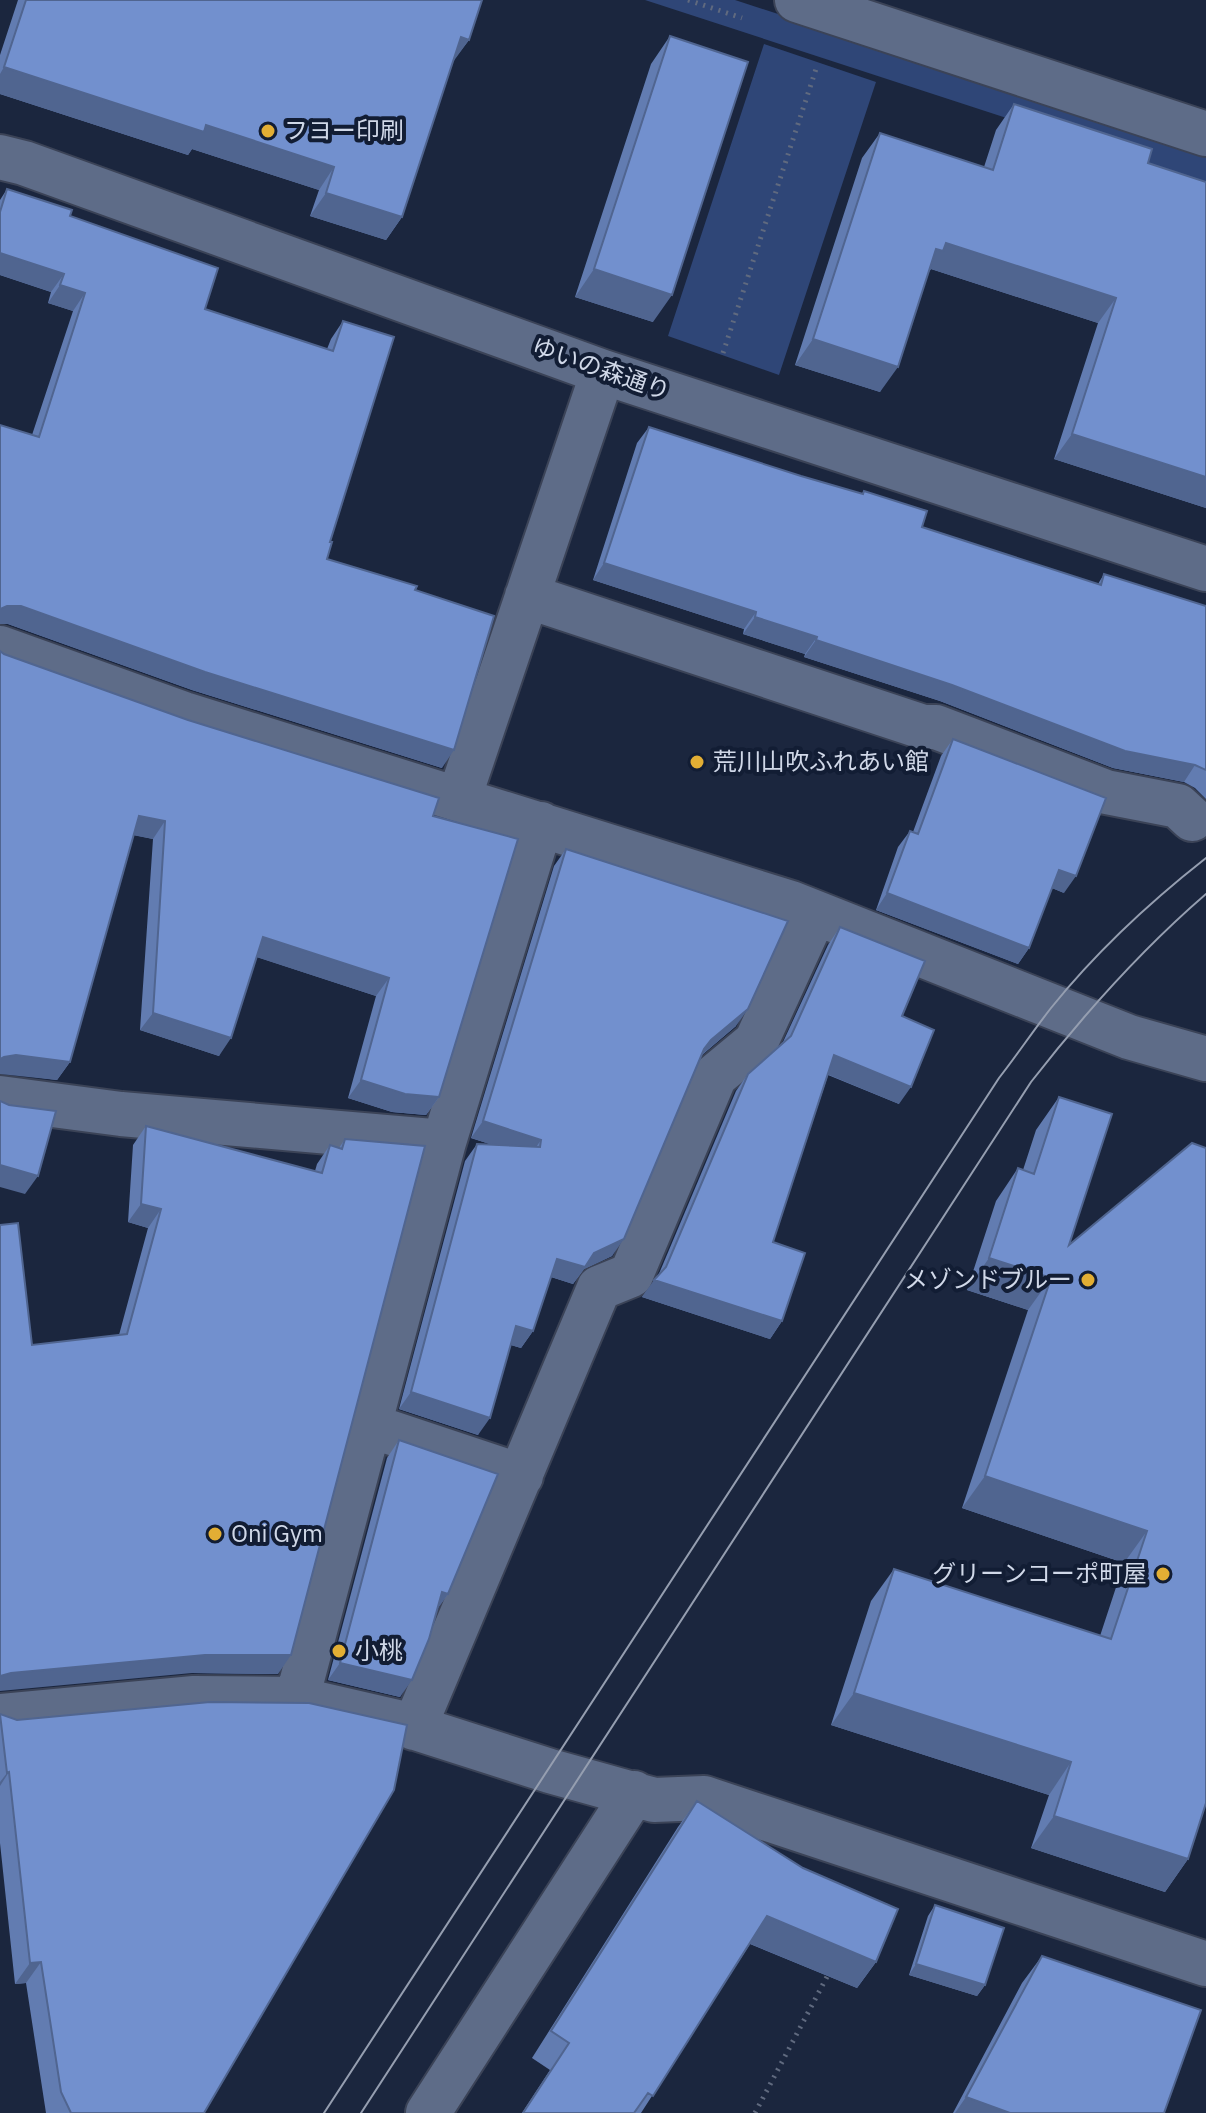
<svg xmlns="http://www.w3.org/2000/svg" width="1206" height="2113" viewBox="0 0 1206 2113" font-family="'IBM Plex Sans','Noto Sans JP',sans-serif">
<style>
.green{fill:#2f4677}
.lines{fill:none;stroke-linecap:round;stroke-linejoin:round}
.minor-casing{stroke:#3b4357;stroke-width:48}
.path{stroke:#606a7f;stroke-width:5;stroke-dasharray:2 6;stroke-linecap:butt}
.minor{stroke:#5e6c88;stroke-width:44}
.tram{stroke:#959eb0;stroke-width:2}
.wall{fill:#627cb1}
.shaded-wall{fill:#506590}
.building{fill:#7290ce;stroke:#506590;stroke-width:2}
.poi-dot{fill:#e2ae34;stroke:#121d34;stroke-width:3}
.labels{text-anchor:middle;stroke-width:8;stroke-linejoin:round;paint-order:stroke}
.poi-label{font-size:24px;fill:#d0d8e8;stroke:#121d34;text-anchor:start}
.street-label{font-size:24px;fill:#d0d8e8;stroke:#121d34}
</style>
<rect width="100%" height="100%" fill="#1b263e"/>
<path class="green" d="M 645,0 L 735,0 L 1206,153 L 1206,183 Z
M 764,44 L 876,82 L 779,375 L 668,336 Z"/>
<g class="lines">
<defs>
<path id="minor" d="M 797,0 L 1206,134
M 0,157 L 24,163 L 603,372 L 1206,569
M 527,596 L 923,727 L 936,727 L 1106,792 L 1178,806 L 1192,819
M 0,648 L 184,714 L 791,903 L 1129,1037 L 1206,1059
M 459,798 L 603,372
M 0,1098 L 121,1114 L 444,1142
M 368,1425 L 521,1476
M 297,1699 L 444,1142 L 541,824
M 0,1716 L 194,1698 L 297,1699 L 397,1722 L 550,1771 L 654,1800 L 704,1798 L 1206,1964
M 414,1728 L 599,1288 L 631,1275 L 715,1076 L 756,1042 L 815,913
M 428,2113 L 634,1793"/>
</defs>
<use href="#minor" class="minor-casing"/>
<path class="path" d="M 688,0 L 742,18
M 723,353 L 817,66
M 755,2113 L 830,1971"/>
<use href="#minor" class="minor"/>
<path class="tram" d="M 324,2113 L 999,1078 C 1017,1055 1033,1031 1051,1008 C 1096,952 1150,902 1206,858
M 361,2113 L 1031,1082 C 1084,1014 1140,951 1206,894"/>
</g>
<path class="wall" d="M 18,0 L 482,0 L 469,40 L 452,62 L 402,217 L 386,240 L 310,216 L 319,190 L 192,149 L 188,155 L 0,94 L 0,55 Z
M 670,36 L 653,322 L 575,297 L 651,64 Z
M 1014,104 L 1148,163 L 1206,182 L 1206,508 L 1054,459 L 1098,323 L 931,269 L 928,273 L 880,392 L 795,365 L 862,158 L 880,133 L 984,167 L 996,130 Z
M 7,189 L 70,216 L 205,309 L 327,349 L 331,339 L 343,321 L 330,542 L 327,559 L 415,590 L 442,768 L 192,690 L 8,624 L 0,624 L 0,425 L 32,435 L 73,311 L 48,303 L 51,292 L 0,275 L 0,200 Z
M 649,427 L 801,476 L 862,494 L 864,491 L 922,527 L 1098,584 L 1104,574 L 1206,606 L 1206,799 L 1195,788 L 1184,782 L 1113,768 L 940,701 L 804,657 L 805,654 L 743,634 L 744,629 L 593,580 L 637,443 Z
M 4,654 L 433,816 L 439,1097 L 426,1115 L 392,1112 L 348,1098 L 376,996 L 257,957 L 219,1056 L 140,1030 L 153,839 L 134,835 L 70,1062 L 57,1080 L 3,1073 Z
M 953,739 L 1064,893 L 1052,888 L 1029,948 L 1018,964 L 876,910 L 898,847 L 910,831 L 913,832 L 941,756 Z
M 566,849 L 736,1026 L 702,1055 L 612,1256 L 584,1269 L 573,1284 L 551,1277 L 533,1331 L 521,1348 L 511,1345 L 478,1435 L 399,1409 L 465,1161 L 477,1144 L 493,1145 L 471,1138 L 554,866 Z
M 840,927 L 902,1016 L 899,1104 L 828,1075 L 773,1242 L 782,1321 L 770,1339 L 642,1297 L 658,1276 L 736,1091 L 748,1074 L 783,1042 L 828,945 Z
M 1059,1097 L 1069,1245 L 1192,1143 L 1188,1859 L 1165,1892 L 1031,1848 L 1049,1795 L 831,1725 L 871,1601 L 894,1569 L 1100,1636 L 1124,1563 L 962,1508 L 1028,1310 L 967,1290 L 996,1201 L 1018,1168 L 1023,1170 L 1036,1130 Z
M 146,1126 L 315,1171 L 317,1164 L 330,1145 L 339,1148 L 345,1139 L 278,1674 L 192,1673 L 32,1345 L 119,1335 L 148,1228 L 128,1222 L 133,1145 Z
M 399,1440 L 448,1594 L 437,1609 L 400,1697 L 328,1680 L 387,1458 Z
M 0,1714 L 204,2113 L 46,2113 L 26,1983 L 15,1984 L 0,1843 Z
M 697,1801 L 876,1962 L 857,1988 L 750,1944 L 641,2113 L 522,2113 L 550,2070 L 532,2058 L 678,1827 Z
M 935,1905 L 985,1985 L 977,1996 L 909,1975 L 928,1916 Z
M 1042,1956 L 1164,2113 L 953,2113 L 1022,1983 Z"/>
<path class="shaded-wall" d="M 461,37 L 469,40 L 453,62 L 445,60 Z
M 4,67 L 206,125 L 334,167 L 319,190 L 192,149 L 188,155 L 0,94 L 0,74 Z
M 326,193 L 402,217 L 386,240 L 310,216 Z
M 946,243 L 1116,298 L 1098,323 L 931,269 L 925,277 L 936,249 Z
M 0,253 L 64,274 L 51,292 L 0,275 Z
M 594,269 L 672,295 L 653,322 L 575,297 Z
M 60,285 L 85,293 L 73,311 L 48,303 Z
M 813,339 L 898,367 L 880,392 L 795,365 Z
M 1072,434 L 1206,477 L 1206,508 L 1054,459 Z
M 604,563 L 756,612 L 744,629 L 593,580 Z
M 7,606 L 21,606 L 454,750 L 442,768 L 192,690 L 8,624 L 0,624 L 0,609 Z
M 755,617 L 817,637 L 805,654 L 743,634 Z
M 816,640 L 1195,765 L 1184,782 L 1113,768 L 940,701 L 804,657 Z
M 139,816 L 165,821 L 153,839 L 127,834 Z
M 1059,870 L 1076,876 L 1064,893 L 1047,886 Z
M 887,893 L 1029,948 L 1018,964 L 876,910 Z
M 263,937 L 389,978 L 376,996 L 250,955 Z
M 748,1009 L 736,1026 L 699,1057 L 711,1040 Z
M 153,1013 L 231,1038 L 219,1056 L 140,1030 Z
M 16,1055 L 70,1062 L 57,1080 L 0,1074 L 0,1059 L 4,1057 Z
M 834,1055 L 911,1087 L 899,1104 L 822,1072 Z
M 361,1080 L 439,1097 L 426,1115 L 392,1112 L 348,1098 Z
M 483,1121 L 541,1140 L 529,1157 L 471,1138 Z
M 0,1165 L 38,1176 L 25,1194 L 0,1187 Z
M 141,1204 L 161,1209 L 148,1228 L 128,1222 Z
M 624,1239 L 612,1256 L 584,1269 L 573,1284 L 545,1275 L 557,1259 L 594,1253 Z
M 989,1258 L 1051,1278 L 1028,1310 L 967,1290 Z
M 654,1280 L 782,1321 L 770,1339 L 642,1297 Z
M 516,1326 L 533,1331 L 521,1348 L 504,1343 Z
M 411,1392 L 490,1418 L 478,1435 L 399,1409 Z
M 985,1476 L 1147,1531 L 1124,1563 L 962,1508 Z
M 442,1592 L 448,1594 L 436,1611 Z
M 205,1655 L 291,1655 L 278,1674 L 192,1673 L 0,1691 L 0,1676 L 11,1673 Z
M 340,1663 L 412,1680 L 400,1697 L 328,1680 Z
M 854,1693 L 1071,1762 L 1049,1795 L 831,1725 Z
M 9,1772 L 0,1786 L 0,1782 L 7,1773 Z
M 1054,1816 L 1188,1859 L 1165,1892 L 1031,1848 Z
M 767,1916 L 876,1962 L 857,1988 L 748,1943 Z
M 41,1962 L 26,1983 L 15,1984 L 30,1963 Z
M 916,1964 L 985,1985 L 977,1996 L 909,1975 Z
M 966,2097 L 1010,2113 L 955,2113 Z"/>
<path class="building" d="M 26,0 L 482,0 L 469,40 L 461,37 L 402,217 L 326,193 L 334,167 L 206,125 L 204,132 L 4,67 Z
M 670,36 L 748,62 L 672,295 L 594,269 Z
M 1014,104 L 1152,149 L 1148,163 L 1206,182 L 1206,477 L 1072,434 L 1116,298 L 946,243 L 943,251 L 936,249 L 898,367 L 813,339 L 880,133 L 993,170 Z
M 7,189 L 72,210 L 70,216 L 218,268 L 205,309 L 333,351 L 343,321 L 394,337 L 330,542 L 332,542 L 327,559 L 417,586 L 415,590 L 494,616 L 454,750 L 205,672 L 21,606 L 7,606 L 0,609 L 0,425 L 39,437 L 85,293 L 60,285 L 64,274 L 0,253 L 0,212 Z
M 649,427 L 801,476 L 863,494 L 864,491 L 927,511 L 922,527 L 1101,585 L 1104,574 L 1206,606 L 1206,770 L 1195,765 L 1125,751 L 952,685 L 816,640 L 817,637 L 755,617 L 756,612 L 604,563 Z
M 0,651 L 4,654 L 188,720 L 439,798 L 433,816 L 518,839 L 439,1097 L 405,1094 L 361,1080 L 389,978 L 263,937 L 231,1038 L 153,1013 L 165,821 L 139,816 L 70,1062 L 16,1055 L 4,1057 L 0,1059 Z
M 953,739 L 1106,798 L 1076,876 L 1059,870 L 1029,948 L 887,893 L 910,831 L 918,834 Z
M 566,849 L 788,921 L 748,1009 L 711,1040 L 704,1049 L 624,1239 L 594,1253 L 585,1267 L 557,1259 L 533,1331 L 516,1326 L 490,1418 L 411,1392 L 477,1144 L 540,1147 L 541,1140 L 483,1121 Z
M 840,927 L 925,961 L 902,1016 L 934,1030 L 911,1087 L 834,1055 L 773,1242 L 805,1253 L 782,1321 L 654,1280 L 666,1267 L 748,1074 L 791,1036 Z
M 1059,1097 L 1112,1114 L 1069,1245 L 1192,1143 L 1206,1148 L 1206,1803 L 1188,1859 L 1054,1816 L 1071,1762 L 854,1693 L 894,1569 L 1111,1639 L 1147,1531 L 985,1476 L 1051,1278 L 989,1258 L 1018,1168 L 1034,1174 Z
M 0,1101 L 9,1105 L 56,1111 L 38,1176 L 0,1165 Z
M 146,1126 L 322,1173 L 330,1145 L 342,1149 L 345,1139 L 425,1146 L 291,1655 L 205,1655 L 11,1673 L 0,1676 L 0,1225 L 18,1223 L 32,1345 L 127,1334 L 161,1209 L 141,1204 Z
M 399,1440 L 498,1474 L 448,1594 L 442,1592 L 429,1639 L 412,1680 L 340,1663 Z
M 210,1702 L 309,1703 L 407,1725 L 394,1790 L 204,2113 L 71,2113 L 61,2092 L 41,1962 L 30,1963 L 9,1772 L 7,1773 L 0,1714 L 17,1720 Z
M 697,1801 L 803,1868 L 898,1909 L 876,1962 L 767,1916 L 653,2096 L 648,2093 L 634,2113 L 523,2113 L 569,2043 L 551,2031 Z
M 935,1905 L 1004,1928 L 985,1985 L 916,1964 Z
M 1042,1956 L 1201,2010 L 1164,2113 L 1010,2113 L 966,2097 Z"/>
<g class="poi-dot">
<circle cx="268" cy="131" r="8"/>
<circle cx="697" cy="762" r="8"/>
<circle cx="1088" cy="1280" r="8"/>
<circle cx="215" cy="1534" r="8"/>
<circle cx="1163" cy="1574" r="8"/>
<circle cx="339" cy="1651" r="8"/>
</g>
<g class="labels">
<g class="poi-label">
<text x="284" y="139">フヨー印刷</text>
<text x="713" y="770">荒川山吹ふれあい館</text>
<text x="1072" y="1288" text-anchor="end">メゾンドブルー</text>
<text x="231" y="1542">Oni Gym</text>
<text x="1147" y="1582" text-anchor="end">グリーンコーポ町屋</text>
<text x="355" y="1659">小桃</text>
</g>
<g class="street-label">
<text transform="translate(601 369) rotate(19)" y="8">ゆいの森通り</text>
</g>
</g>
</svg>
